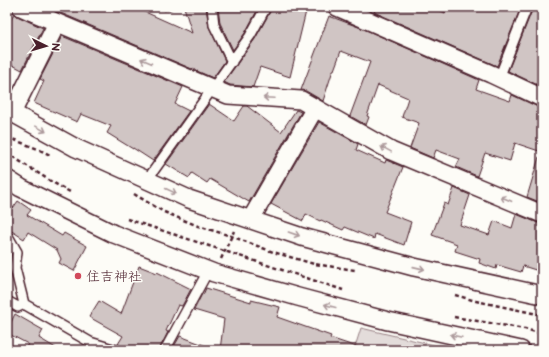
<svg xmlns="http://www.w3.org/2000/svg" width="549" height="357" viewBox="0 0 549 357" font-family="'Balsamiq Sans','Klee One',sans-serif">
<style>
.green{fill:#e3dcda;stroke:#967e82}
.building{fill:#d0c5c4;stroke:#4a1f2b}
.lines{fill:none;stroke-linecap:round;stroke-linejoin:round}
.service-casing{stroke:#4a1f2b;stroke-width:12}
.minor-casing{stroke:#4a1f2b;stroke-width:20}
.path{stroke:#4a1f2b;stroke-width:2.5;stroke-dasharray:4 3;stroke-linecap:butt}
.service{stroke:#fdfcf7;stroke-width:9}
.minor{stroke:#fdfcf7;stroke-width:17}
.oneway{stroke:#ac999b}
.poi-dot{fill:#d1495b;stroke:#fdfcf7;stroke-width:1.5}
.labels{text-anchor:middle;stroke-width:3;stroke-linejoin:round;paint-order:stroke}
.poi-label{font-size:14px;fill:#4a1f2b;stroke:#fdfcf7;text-anchor:start}
</style>
<rect width="100%" height="100%" fill="#fdfcf7"/>
<filter id="ink" filterUnits="userSpaceOnUse"><feTurbulence type="fractalNoise" baseFrequency=".025" numOctaves="2"/><feDisplacementMap in="SourceGraphic" scale="8" xChannelSelector="R" yChannelSelector="G"/><feConvolveMatrix kernelMatrix="1 2 1 2 8 2 1 2 1" color-interpolation-filters="sRGB"/></filter>
<g filter="url(#ink)">
<path class="green" d="M 361,328 L 434,345 L 433,350 L 354,350 Z"/>
<path class="building" d="M 58,7 L 134,7 L 192,33 L 184,7 L 206,7 L 209,27 L 225,61 L 213,78 L 197,71 L 193,68 L 192,69 L 56,11 Z
M 218,7 L 259,7 L 245,33 L 233,50 L 220,23 Z
M 272,7 L 307,7 L 290,77 L 260,67 L 253,87 L 230,85 L 224,82 L 255,39 L 271,10 Z
M 376,7 L 433,7 L 445,13 L 446,7 L 521,7 L 497,66 L 374,12 Z
M 533,8 L 542,11 L 542,87 L 508,71 Z
M 14,14 L 17,16 L 43,28 L 22,70 L 7,62 L 7,26 Z
M 329,16 L 364,29 L 479,80 L 476,89 L 510,101 L 512,95 L 538,107 L 542,108 L 542,152 L 515,143 L 510,161 L 485,153 L 477,176 L 456,167 L 460,159 L 436,150 L 433,158 L 410,148 L 419,123 L 402,117 L 408,98 L 378,85 L 367,116 L 369,117 L 366,125 L 350,116 L 370,62 L 341,51 L 334,70 L 333,70 L 323,101 L 306,91 L 301,90 Z
M 62,36 L 183,87 L 175,104 L 189,111 L 153,161 L 133,148 L 133,149 L 107,133 L 111,126 L 81,114 L 77,122 L 34,103 L 44,81 L 40,79 Z
M 209,104 L 234,121 L 244,106 L 247,106 L 281,132 L 296,110 L 301,112 L 249,202 L 210,179 L 207,183 L 192,173 L 189,178 L 166,164 Z
M 319,122 L 358,144 L 356,150 L 385,163 L 386,160 L 403,167 L 385,212 L 411,222 L 404,245 L 375,234 L 374,239 L 345,227 L 343,230 L 321,220 L 320,221 L 306,214 L 303,221 L 271,204 Z
M 539,157 L 542,157 L 542,203 L 527,197 Z
M 454,188 L 470,195 L 460,225 L 489,235 L 494,221 L 512,228 L 516,214 L 538,223 L 542,224 L 542,272 L 523,266 L 521,272 L 497,265 L 496,269 L 479,263 L 480,259 L 455,251 L 457,244 L 432,235 L 444,203 L 448,205 Z
M 18,201 L 31,210 L 27,215 L 62,236 L 64,233 L 87,246 L 74,271 L 59,263 L 61,259 L 57,250 L 28,232 L 24,239 L 7,228 L 7,204 L 13,208 Z
M 139,266 L 157,273 L 157,272 L 191,289 L 182,306 L 178,305 L 166,331 L 168,332 L 159,350 L 122,350 L 121,346 L 118,344 L 123,336 L 89,317 L 99,301 L 121,314 Z
M 206,288 L 251,302 L 251,300 L 280,307 L 277,317 L 331,336 L 330,338 L 360,348 L 359,350 L 220,350 L 224,319 L 194,310 L 202,294 L 203,295 Z
M 15,314 L 43,330 L 39,338 L 59,350 L 24,350 L 28,344 L 7,333 L 7,330 Z
M 180,336 L 214,349 L 213,350 L 172,350 Z"/>
<g class="lines">
<defs>
<path id="service" d="M 212,7 L 214,25 L 232,62
M 46,18 L 52,7
M 499,78 L 527,7
M 147,180 L 250,36 L 266,7
M 7,236 L 9,238 L 17,252 L 15,268 L 24,304
M 7,301 L 18,307 L 24,304 L 90,342 L 116,350
M 165,350 L 208,271"/>
<path id="minor" d="M 21,7 L 32,12 L 228,95 L 301,100 L 391,151 L 542,214
M 337,7 L 491,74 L 542,98
M 7,110 L 76,148 L 189,199 L 302,237 L 414,267 L 542,295
M 12,113 L 57,23
M 7,179 L 21,188 L 114,234 L 214,273 L 298,297 L 388,321 L 521,350
M 251,219 L 315,108"/>
</defs>
<use href="#service" class="service-casing"/>
<use href="#minor" class="minor-casing"/>
<path class="path" d="M 164,7 L 166,11 L 174,7
M 7,137 L 38,149 L 52,156
M 7,153 L 52,182 L 70,192
M 134,194 L 164,212 L 198,226 L 231,236 L 273,252 L 314,264 L 355,270
M 127,219 L 343,290
M 221,259 L 234,231
M 455,295 L 476,301 L 542,315
M 454,317 L 525,329 L 542,334"/>
<use href="#service" class="service"/>
<use href="#minor" class="minor"/>
</g>
<defs><path id="oneway-shaft" d="M-6 0H5M1.5-3L5.5 0L1.5 3" fill="none" stroke-width="1.6" stroke-linecap="round" stroke-linejoin="round"/></defs>
<g class="oneway">
<use href="#oneway-shaft" transform="translate(146 61) rotate(-157)"/>
<use href="#oneway-shaft" transform="translate(269 98) rotate(-177)"/>
<use href="#oneway-shaft" transform="translate(41 129) rotate(29)"/>
<use href="#oneway-shaft" transform="translate(386 149) rotate(-151)"/>
<use href="#oneway-shaft" transform="translate(171 191) rotate(25)"/>
<use href="#oneway-shaft" transform="translate(506 199) rotate(-157)"/>
<use href="#oneway-shaft" transform="translate(294 234) rotate(19)"/>
<use href="#oneway-shaft" transform="translate(419 268) rotate(13)"/>
<use href="#oneway-shaft" transform="translate(330 306) rotate(-165)"/>
<use href="#oneway-shaft" transform="translate(456 336) rotate(-168)"/>
</g>
</g>
<circle class="poi-dot" cx="78" cy="276" r="4"/>
<g class="labels">
<g class="poi-label">
<text x="86" y="281">住吉神社</text>
</g>
</g>
<rect width="549" height="357" fill="none" stroke="#fdfcf7" stroke-width="24"/>
<rect x="12" y="12" width="525" height="333" fill="none" stroke="#4a1f2b" stroke-width="1.5" filter="url(#ink)"/>
<g transform="translate(46 46) rotate(95)" stroke="#fdfcf7" stroke-width="3" paint-order="stroke">
<path d="M0-3L7 15L0 10L-7 15Z" fill="#4a1f2b"/>
<text y="-6" font-size="11" font-weight="bold" text-anchor="middle" fill="#4a1f2b">N</text>
</g>
</svg>
